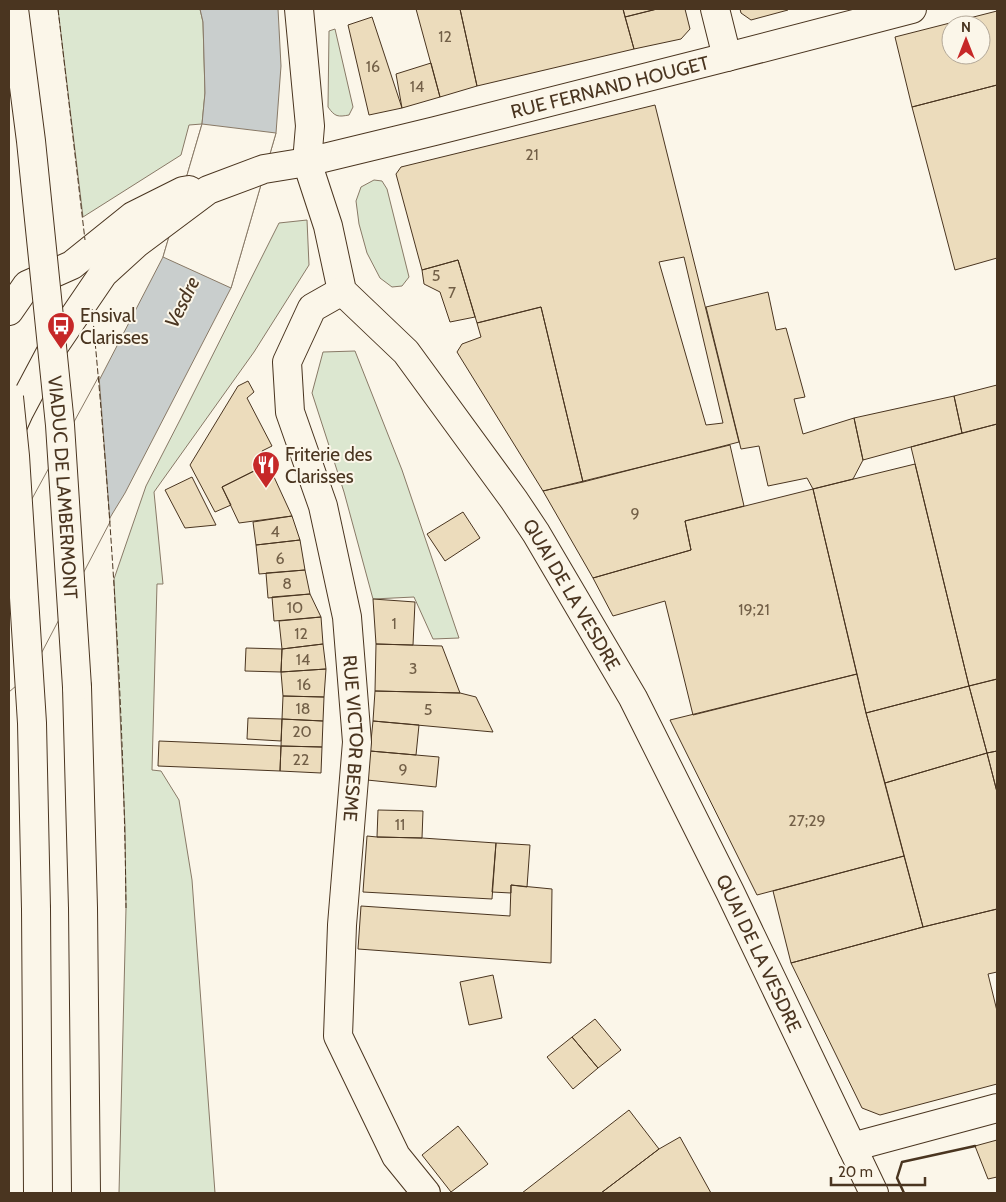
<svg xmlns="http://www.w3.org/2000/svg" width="1006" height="1202" viewBox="0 0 1006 1202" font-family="Cabin,sans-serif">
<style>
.green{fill:#dce7d0;stroke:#887966}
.water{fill:#c9cecd;stroke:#887966}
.pier{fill:#fbf6e9;stroke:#887966}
.building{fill:#ecdcbc;stroke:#4a3520;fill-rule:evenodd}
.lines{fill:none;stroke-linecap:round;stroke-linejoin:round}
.minor-casing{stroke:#4a3520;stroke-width:30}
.tertiary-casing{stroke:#4a3520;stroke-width:30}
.motorway-casing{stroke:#4a3520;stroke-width:30}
.minor{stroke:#fbf6e9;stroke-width:28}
.tertiary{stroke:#fbf6e9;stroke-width:28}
.motorway{stroke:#fbf6e9;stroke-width:28}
.motorway-bridge-casing{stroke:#4a3520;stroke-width:30;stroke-linecap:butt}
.motorway-bridge{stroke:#fbf6e9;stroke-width:28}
.fence{stroke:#4a3520;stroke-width:1;stroke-dasharray:6 2.5;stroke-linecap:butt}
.wall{stroke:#4a3520;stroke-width:2.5}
.labels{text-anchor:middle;stroke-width:4;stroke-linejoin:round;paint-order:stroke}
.number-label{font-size:16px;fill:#725f47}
.street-label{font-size:19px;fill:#4a3520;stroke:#fbf6e9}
.poi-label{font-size:19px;fill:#4a3520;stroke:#fbf6e9;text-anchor:start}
.water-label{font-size:20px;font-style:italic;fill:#4a3520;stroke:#fbf6e9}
</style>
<rect width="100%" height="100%" fill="#fbf6e9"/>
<path class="green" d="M 58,9 L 200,9 L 203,22 L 205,93 L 202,124 L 189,125 L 181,155 L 83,217 Z
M 335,29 L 353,107 L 349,115 C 338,117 335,117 328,107 L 329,31 Z
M 374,180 L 382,181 L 387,189 L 409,277 L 402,286 L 392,287 L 380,278 L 367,253 L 359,224 L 356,201 L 361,187 Z
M 307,220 L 309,265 L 254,352 L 154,492 L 163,584 L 157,584 L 152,770 L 161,771 L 179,800 L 192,880 L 215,1193 L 119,1193 L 126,908 L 125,826 L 114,579 L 146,486 L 181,418 L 279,223 Z
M 355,351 L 402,470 L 459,638 L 433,639 L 414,597 L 373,599 L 344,492 L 312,393 L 323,352 Z"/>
<path class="water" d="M 200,9 L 278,9 L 281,66 L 276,133 L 231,288 L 125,493 L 111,516 L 50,632 L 90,398 L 163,257 L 202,124 L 205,93 L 203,22 Z"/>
<path class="pier" d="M 202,124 L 276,133 L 231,288 L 163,257 Z
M 99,376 L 110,522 L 31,673 L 9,692 L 9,541 Z"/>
<path class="building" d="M 416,9 L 460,9 L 477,86 L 440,97 Z
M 460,9 L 623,9 L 634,49 L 477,86 Z
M 623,9 L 657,9 L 625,17 Z
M 657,9 L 685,9 L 690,29 L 681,39 L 634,49 L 625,17 Z
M 740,9 L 787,9 L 788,10 L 751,20 L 741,13 Z
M 997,11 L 997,85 L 912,107 L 895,37 ZM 951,25 L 981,25 L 981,55 L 951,55 Z
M 372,17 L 402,108 L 369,115 L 348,25 Z
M 431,63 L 440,97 L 402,108 L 396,74 Z
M 997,85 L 997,258 L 955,270 L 912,107 Z
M 655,105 L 739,442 L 583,482 L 541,307 L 477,323 L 458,260 L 422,270 L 396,174 L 401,167 Z
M 684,257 L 723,423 L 706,425 L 659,262 Z
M 458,260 L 475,317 L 450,322 L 440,292 L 424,284 L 422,270 Z
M 768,292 L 776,330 L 786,328 L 805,397 L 794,399 L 803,434 L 854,418 L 863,460 L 853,479 L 813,489 L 807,478 L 768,486 L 759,446 L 741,449 L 706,307 Z
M 541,307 L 583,482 L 543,491 L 457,352 L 462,344 L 481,337 L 477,323 Z
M 248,381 L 254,392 L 247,398 L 272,446 L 262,451 L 268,464 L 222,487 L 231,505 L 215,512 L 190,465 L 238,386 Z
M 997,385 L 997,424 L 962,433 L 954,396 Z
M 954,396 L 962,433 L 863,460 L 854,418 Z
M 997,424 L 997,679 L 969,686 L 911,447 Z
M 730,445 L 744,506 L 685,521 L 691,550 L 593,578 L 543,491 Z
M 268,464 L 292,516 L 239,523 L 222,487 Z
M 915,464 L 969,686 L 866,713 L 813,489 Z
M 192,477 L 216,525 L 185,528 L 165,490 Z
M 813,489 L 857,674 L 693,715 L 665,601 L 613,616 L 593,578 L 691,550 L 685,521 Z
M 463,512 L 480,538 L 445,561 L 427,534 Z
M 292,516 L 300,540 L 256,545 L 253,522 Z
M 300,540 L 305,570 L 259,574 L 256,545 Z
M 305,570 L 310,594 L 268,598 L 266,573 Z
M 310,594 L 321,617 L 274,621 L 272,597 Z
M 373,599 L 415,602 L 413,645 L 376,644 Z
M 321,617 L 323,644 L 282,649 L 279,621 Z
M 323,644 L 326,669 L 281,672 L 282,649 Z
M 376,644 L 442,646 L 460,693 L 375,691 Z
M 246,648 L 282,649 L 281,672 L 245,671 Z
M 326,669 L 324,697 L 283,696 L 281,672 Z
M 857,674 L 866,713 L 904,856 L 757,895 L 670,720 Z
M 997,679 L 997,751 L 987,753 L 969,686 Z
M 969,686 L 987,753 L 885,783 L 866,713 Z
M 375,691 L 460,693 L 476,697 L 493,732 L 373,721 Z
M 283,696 L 324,697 L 323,721 L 282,719 Z
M 248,718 L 282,719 L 281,741 L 247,739 Z
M 282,719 L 323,721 L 322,747 L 281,746 Z
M 373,721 L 419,725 L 416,755 L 370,751 Z
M 159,741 L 281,746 L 280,771 L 158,766 Z
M 281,746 L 322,747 L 321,773 L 280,771 Z
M 370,751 L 439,757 L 436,787 L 367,780 Z
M 997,751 L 997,792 L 987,753 Z
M 987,753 L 997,792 L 997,909 L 923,927 L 885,783 Z
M 378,810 L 423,811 L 422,838 L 377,837 Z
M 367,836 L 377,837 L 422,838 L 496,843 L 492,899 L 363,892 Z
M 496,843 L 530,845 L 527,887 L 511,885 L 511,893 L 492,892 Z
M 904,856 L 923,927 L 791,963 L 773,891 Z
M 511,885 L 552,889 L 551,963 L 358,949 L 361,906 L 510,916 Z
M 997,909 L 997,972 L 988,974 L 997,1011 L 997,1084 L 880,1115 L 862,1108 L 791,963 L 923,927 Z
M 493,975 L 502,1018 L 469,1025 L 460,982 Z
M 595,1019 L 621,1050 L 598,1068 L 572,1037 Z
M 572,1037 L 598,1068 L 573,1089 L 547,1057 Z
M 629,1110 L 659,1149 L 601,1193 L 522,1193 Z
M 458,1126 L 488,1164 L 451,1192 L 422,1155 Z
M 680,1137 L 711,1193 L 601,1193 L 659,1149 Z
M 997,1140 L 997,1177 L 988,1179 L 975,1146 Z"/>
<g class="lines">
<defs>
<g id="minor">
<path id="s1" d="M 299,9 L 310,126 L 307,162 L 328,226 L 342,291 L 406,352 L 514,500 L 536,533 L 633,698 L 730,892 L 874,1193"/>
<path d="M 715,9 L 727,57"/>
<path id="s2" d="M 342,291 L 312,308 L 287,362 L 290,412 L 323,506 L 347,617 L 357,742 L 342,925 L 338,1036 L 396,1156 L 426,1193"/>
<path d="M 852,1147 L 997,1108"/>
</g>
<g id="tertiary">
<path d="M 9,311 L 27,285 L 72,265 L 133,216 L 183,191 L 189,190"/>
<path id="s3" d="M 9,434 L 19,412 L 54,346 L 103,274 L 137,243 L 208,190 L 264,169 L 307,162 L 435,131 L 727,57 L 912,9"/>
</g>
<path id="motorway" d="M 77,687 L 83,908 L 86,1193
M 36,909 L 38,1193"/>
</defs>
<use href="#minor" class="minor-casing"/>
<use href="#tertiary" class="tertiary-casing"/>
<use href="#motorway" class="motorway-casing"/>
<use href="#minor" class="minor"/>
<use href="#tertiary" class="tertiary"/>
<use href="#motorway" class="motorway"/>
<defs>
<g id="motorway-bridge">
<path id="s4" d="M 14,9 L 31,141 L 60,425 L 77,687"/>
<path d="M 9,397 L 15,456 L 32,723 L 36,909"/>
</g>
</defs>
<use href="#motorway-bridge" class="motorway-bridge-casing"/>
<use href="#motorway-bridge" class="motorway-bridge"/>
<path class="fence" d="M 58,9 L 85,240
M 92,309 C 111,508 124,708 126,908"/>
<path class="wall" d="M 904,1193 L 897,1178 L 902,1162 L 975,1146"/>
</g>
<defs>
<symbol id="bus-pin" viewBox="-11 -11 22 30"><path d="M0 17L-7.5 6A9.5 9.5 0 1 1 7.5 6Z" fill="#c62828" stroke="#fbf6e9"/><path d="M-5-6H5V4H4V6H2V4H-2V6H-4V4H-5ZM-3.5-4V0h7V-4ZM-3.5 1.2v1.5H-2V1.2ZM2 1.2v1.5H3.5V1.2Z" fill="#fff"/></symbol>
<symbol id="restaurant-pin" viewBox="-11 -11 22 30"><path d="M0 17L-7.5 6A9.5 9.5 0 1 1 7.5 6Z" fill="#c62828" stroke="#fbf6e9"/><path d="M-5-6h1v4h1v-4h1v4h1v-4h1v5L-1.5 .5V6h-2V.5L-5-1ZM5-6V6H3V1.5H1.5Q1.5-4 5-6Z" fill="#fff"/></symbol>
</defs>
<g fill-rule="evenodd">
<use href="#bus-pin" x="45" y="310" width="32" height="43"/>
<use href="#restaurant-pin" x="250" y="449" width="32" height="43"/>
</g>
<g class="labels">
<g class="number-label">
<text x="445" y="42">12</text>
<text x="373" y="72">16</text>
<text x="417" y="92">14</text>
<text x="532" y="160">21</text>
<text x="436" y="281">5</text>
<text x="452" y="298">7</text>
<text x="635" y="519">9</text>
<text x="275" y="537">4</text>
<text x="280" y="564">6</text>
<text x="287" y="589">8</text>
<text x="295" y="613">10</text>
<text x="754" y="615">19;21</text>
<text x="394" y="629">1</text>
<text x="301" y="639">12</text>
<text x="303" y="665">14</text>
<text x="413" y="674">3</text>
<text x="304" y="690">16</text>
<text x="303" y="714">18</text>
<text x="428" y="715">5</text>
<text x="302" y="737">20</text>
<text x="301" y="765">22</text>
<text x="403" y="775">9</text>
<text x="807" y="826">27;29</text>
<text x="400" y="830">11</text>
</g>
<g class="street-label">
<text dy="7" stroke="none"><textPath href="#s3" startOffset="736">RUE FERNAND HOUGET</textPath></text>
<text dy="7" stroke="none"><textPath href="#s4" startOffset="481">VIADUC DE LAMBERMONT</textPath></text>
<text dy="7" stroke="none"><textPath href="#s1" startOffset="670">QUAI DE LA VESDRE</textPath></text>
<text dy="7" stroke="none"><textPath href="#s2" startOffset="479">RUE VICTOR BESME</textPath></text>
<text dy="7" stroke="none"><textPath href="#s1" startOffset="1075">QUAI DE LA VESDRE</textPath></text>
</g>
<g class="poi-label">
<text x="80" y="322">Ensival<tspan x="80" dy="22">Clarisses</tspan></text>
<text x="285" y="461">Friterie des<tspan x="285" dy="22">Clarisses</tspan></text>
</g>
<g class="water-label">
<text transform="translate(182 302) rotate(-64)" y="7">Vesdre</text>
</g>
</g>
<rect width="1006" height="1202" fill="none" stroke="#4a3520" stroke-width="20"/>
<g transform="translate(966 40)"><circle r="24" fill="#fbf6e9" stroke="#b4a999"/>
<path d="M0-4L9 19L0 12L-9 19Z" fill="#c62828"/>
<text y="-8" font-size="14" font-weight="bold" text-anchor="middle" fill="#4a3520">N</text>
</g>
<path d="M831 1177v8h94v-8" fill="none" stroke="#4a3520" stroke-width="2.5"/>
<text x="838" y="1177" font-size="15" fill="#4a3520" stroke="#fbf6e9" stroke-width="4" paint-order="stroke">20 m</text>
</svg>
